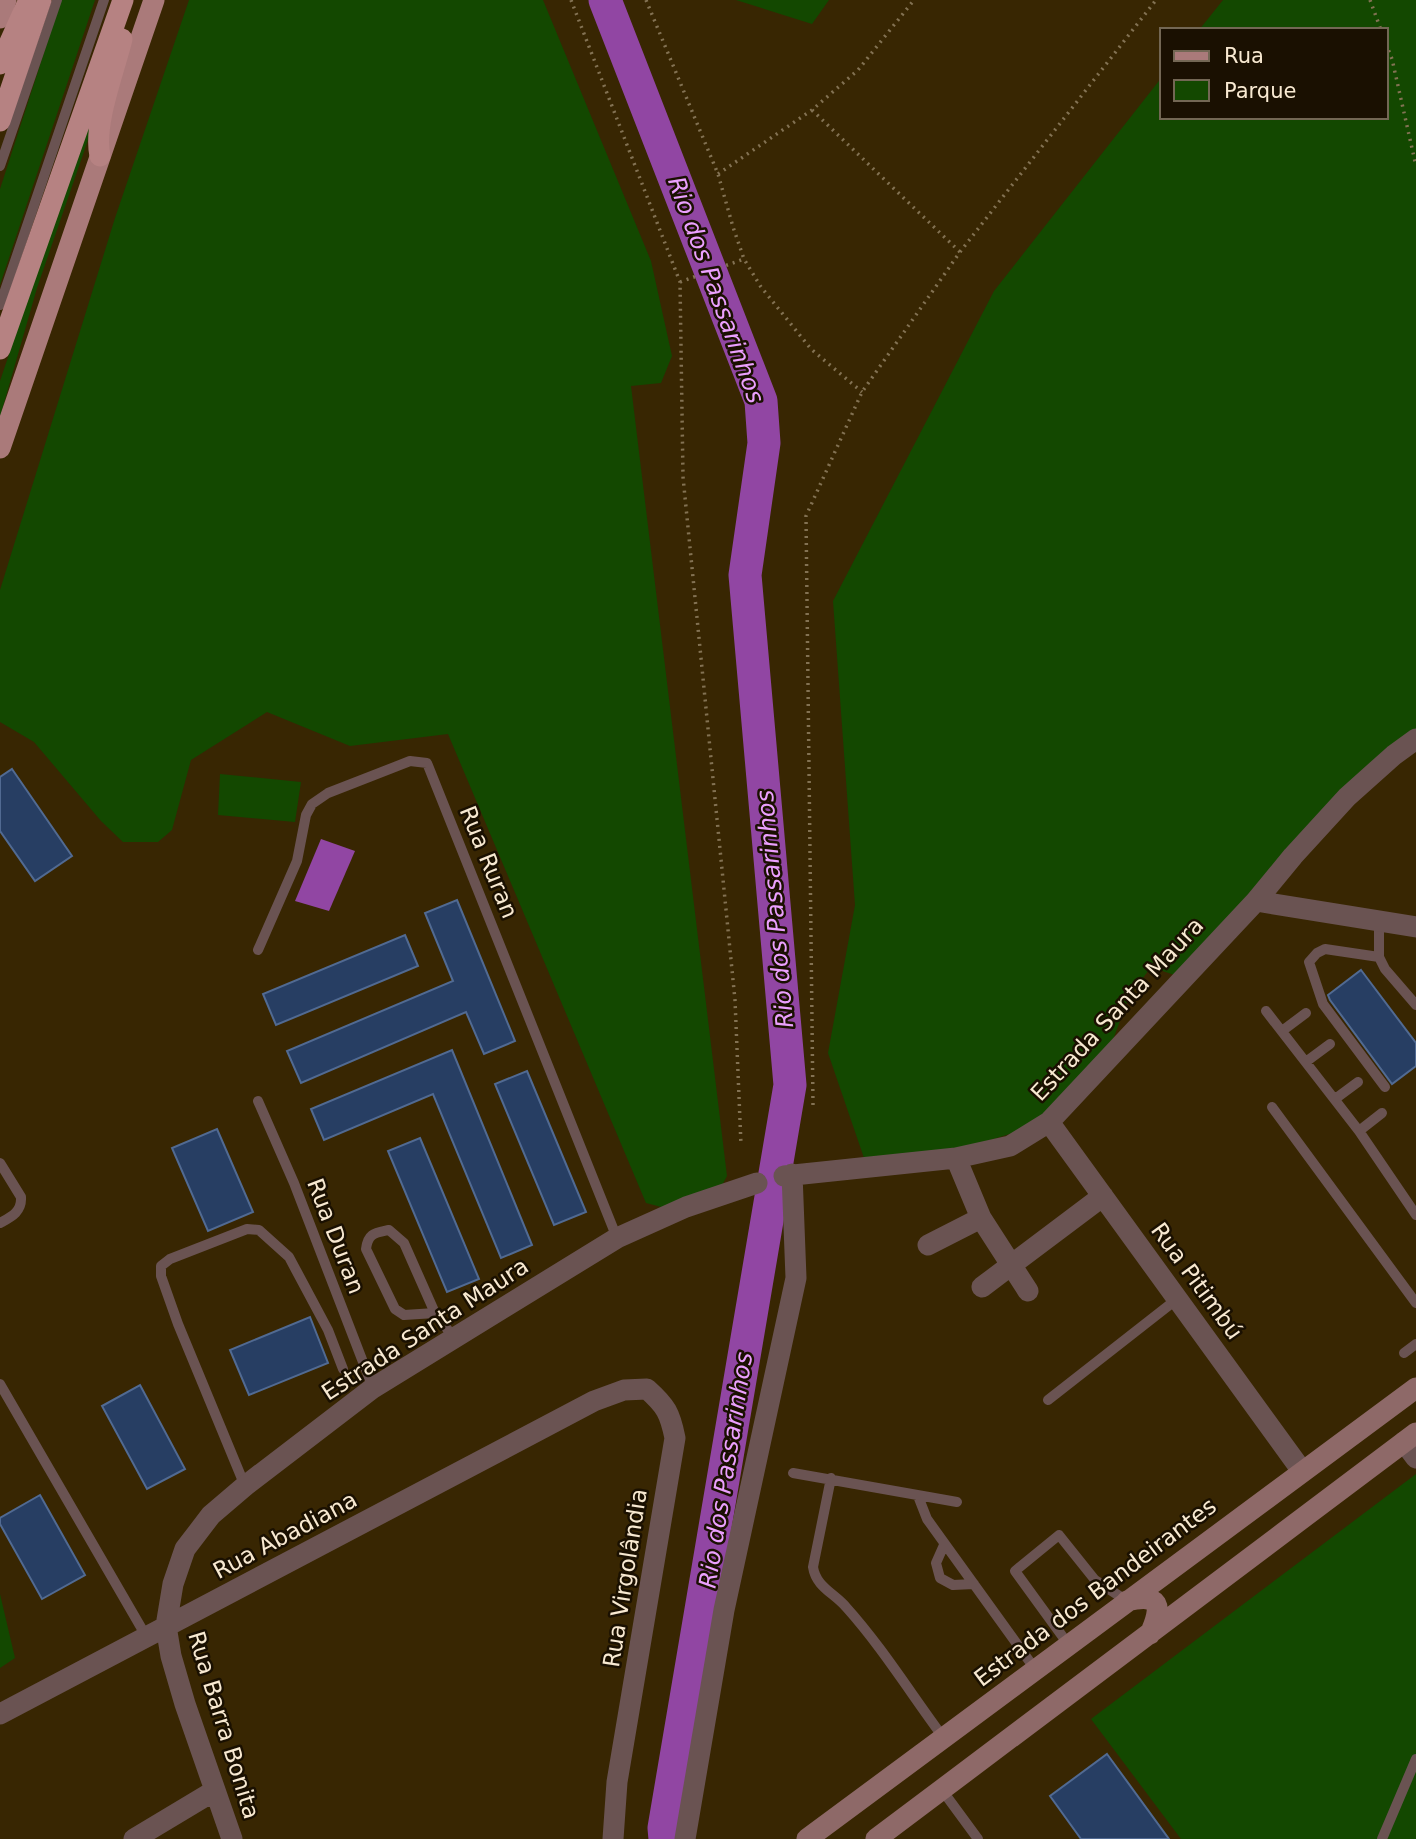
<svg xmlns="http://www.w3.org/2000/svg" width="1416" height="1839" viewBox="0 0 1416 1839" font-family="'DejaVu Sans',sans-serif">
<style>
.green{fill:#134800}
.water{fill:#9146a3}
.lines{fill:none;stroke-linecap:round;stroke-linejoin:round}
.river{stroke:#9146a3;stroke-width:33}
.building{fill:#273e63;stroke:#516a92;stroke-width:2}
.path{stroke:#837253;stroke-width:3.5;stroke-dasharray:2 5;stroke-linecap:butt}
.service{stroke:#6a5352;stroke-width:10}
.minor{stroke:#6a5352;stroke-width:21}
.secondary{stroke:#8e6968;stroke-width:21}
.primary{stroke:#aa7a7a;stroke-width:21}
.trunk{stroke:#b68282;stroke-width:21}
.labels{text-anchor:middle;stroke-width:5;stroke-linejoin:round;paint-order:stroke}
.street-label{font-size:23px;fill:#f8e9d1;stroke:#1a1001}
.water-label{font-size:24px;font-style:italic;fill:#eba0fe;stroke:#1a1001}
</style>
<rect width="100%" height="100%" fill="#382602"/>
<path class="green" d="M 61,0 L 95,0 L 0,285 L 0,189 Z
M 189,0 L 543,0 L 651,261 L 672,356 L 661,383 L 631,386 L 727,1176 L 719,1191 L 669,1209 L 646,1203 L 448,734 L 350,746 L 267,712 L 191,760 L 172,830 L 158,842 L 123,842 L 101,821 L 34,742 L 0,722 L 0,590 L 115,218 Z
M 736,0 L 829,0 L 812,24 Z
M 1223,0 L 1416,0 L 1416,730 L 1180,977 L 1151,967 L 1129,997 L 1105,1061 L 1050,1121 L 956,1151 L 864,1158 L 828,1053 L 855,905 L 833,601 L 994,291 L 1162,77 L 1162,117 L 1386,117 L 1386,30 L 1199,30 Z
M 99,87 L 99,108 L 37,288 L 0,417 L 0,381 Z
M 220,774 L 301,782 L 295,822 L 218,815 Z
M 1416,1474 L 1416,1839 L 1181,1839 L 1091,1719 Z
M 0,1594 L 15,1658 L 0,1668 Z"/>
<path class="water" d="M 321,839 L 355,851 L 329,911 L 295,901 Z"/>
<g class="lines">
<path class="river" d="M 605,0 L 761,401 L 764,443 L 745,575 L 790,1085 L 664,1828 L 665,1839"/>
</g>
<path class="building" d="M 12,769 L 72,856 L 35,881 L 0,831 L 0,777 Z
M 457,900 L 515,1041 L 484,1054 L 466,1012 L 301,1083 L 287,1051 L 453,981 L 425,913 Z
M 405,935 L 418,966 L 276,1025 L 263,994 Z
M 1361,970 L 1416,1043 L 1416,1066 L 1392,1084 L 1330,1000 L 1328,995 Z
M 452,1050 L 532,1245 L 501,1258 L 433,1094 L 324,1140 L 311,1109 Z
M 527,1071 L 586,1212 L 554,1225 L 495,1084 Z
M 217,1129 L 253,1212 L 208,1231 L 172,1148 Z
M 420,1138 L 479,1279 L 447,1292 L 388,1151 Z
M 310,1317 L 328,1363 L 249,1395 L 230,1350 Z
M 140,1385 L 185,1469 L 147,1489 L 102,1406 Z
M 40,1495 L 85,1575 L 42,1599 L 0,1524 L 0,1518 Z
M 1107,1754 L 1169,1839 L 1081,1839 L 1050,1796 Z"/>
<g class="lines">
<path class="path" d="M 571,0 L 680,282 L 683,477 L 735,1000 L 741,1145
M 646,0 L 718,174 L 733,227 L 744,259 L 761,287 L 811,349 L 862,392
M 1370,0 L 1381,30
M 1386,44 L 1392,59 L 1416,166
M 812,110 L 960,252
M 718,174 L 812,110 L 858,70 L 914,0
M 680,282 L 744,259
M 813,1105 L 806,516 L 862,392 L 960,252 L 1156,0"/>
<path class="service" d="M 0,166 L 57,0
M 0,305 L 104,0
M 1379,921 L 1379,957 L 1385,969 L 1416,1005
M 258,950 L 297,861 L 306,815 L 312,804 L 328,793 L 410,761 L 427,763 L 617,1238
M 1379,957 L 1325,949 L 1317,953 L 1309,962 L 1323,1004 L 1385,1087
M 1266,1011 L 1359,1131 L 1416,1215
M 1282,1031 L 1306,1013
M 1307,1061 L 1330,1044
M 1335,1099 L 1358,1082
M 258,1101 L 294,1183 L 373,1388
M 1272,1107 L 1416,1303
M 1359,1131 L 1382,1113
M 0,1163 L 21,1197 C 22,1212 11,1217 0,1223
M 435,1313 L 404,1315 L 395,1309 L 366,1249 C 368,1233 375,1233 389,1230 L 404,1243 L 435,1313 L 454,1338
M 1404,1353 L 1416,1344
M 0,1384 L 146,1636
M 1048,1400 L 1177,1299
M 793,1473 L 957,1502
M 831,1478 L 813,1567 C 816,1587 834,1593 846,1607 C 882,1647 911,1694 943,1737
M 245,1486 L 178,1324 L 161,1276 L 161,1266 L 170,1259 L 247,1229 L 259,1230 L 289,1257 L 328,1330 L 343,1369
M 918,1496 L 927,1519 L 1035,1669
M 944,1545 L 936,1563 L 940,1578 L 953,1585 L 974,1584
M 1068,1644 L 1015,1571 L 1059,1535 L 1095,1580 L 1127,1601
M 942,1790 L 978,1839
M 1382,1839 L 1416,1759"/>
<path class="minor" d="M 1256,901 L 1416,927
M 1049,1122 L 1302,1471
M 956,1158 L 981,1218
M 784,1176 L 956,1158 L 1010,1146 L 1049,1122 L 1256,901 L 1293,856 L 1347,797 L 1394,755 L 1416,739
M 928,1245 L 981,1218 L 1028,1291
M 982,1287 L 1103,1196
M 1404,1442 L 1416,1458
M 0,1714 L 594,1401 L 624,1390 L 647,1389 C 666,1406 670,1413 675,1438 L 617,1782 L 613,1839
M 134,1839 L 214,1791
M 232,1839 L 185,1704 L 171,1656 L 166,1626 L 173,1584 L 185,1549 L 211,1515 L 245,1486 L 373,1388 L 617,1238 L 686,1207 L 757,1183
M 685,1839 L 724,1610 L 796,1278 L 792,1174"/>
<path class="secondary" d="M 1127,1601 C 1160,1593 1163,1605 1150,1634
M 807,1839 L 1416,1388
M 876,1839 L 1416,1433"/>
<path class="primary" d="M 0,18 L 6,0
M 0,448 L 154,0"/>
<path class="trunk" d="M 0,64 L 28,2
M 0,121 L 41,0
M 100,156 C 93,124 114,72 122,39
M 0,349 L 123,0"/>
</g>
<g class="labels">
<g class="street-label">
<text transform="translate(489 862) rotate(68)" y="8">Rua Ruran</text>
<text transform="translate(1117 1009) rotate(-47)" y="8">Estrada Santa Maura</text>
<text transform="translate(336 1236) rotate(69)" y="8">Rua Duran</text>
<text transform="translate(1197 1281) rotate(54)" y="8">Rua Pitimbú</text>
<text transform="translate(425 1329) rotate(-33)" y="8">Estrada Santa Maura</text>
<text transform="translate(285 1535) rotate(-28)" y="8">Rua Abadiana</text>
<text transform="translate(625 1578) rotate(-81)" y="8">Rua Virgolândia</text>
<text transform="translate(1095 1592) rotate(-37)" y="8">Estrada dos Bandeirantes</text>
<text transform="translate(224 1725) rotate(73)" y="8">Rua Barra Bonita</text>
</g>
<g class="water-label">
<text transform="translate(716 290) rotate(70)" y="8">Rio dos Passarinhos</text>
<text transform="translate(775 909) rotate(-95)" y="8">Rio dos Passarinhos</text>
<text transform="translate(726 1470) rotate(-81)" y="8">Rio dos Passarinhos</text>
</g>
</g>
<rect x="1160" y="28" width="228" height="91" fill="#1a1001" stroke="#736754" stroke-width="2"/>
<rect x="1174" y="51" width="35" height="10" fill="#aa7a7a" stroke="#736754" stroke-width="2"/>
<text x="1224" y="63" font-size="21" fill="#f8e9d1">Rua</text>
<rect x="1174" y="80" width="35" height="21" fill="#134800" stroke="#736754" stroke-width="2"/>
<text x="1224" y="98" font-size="21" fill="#f8e9d1">Parque</text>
</svg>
